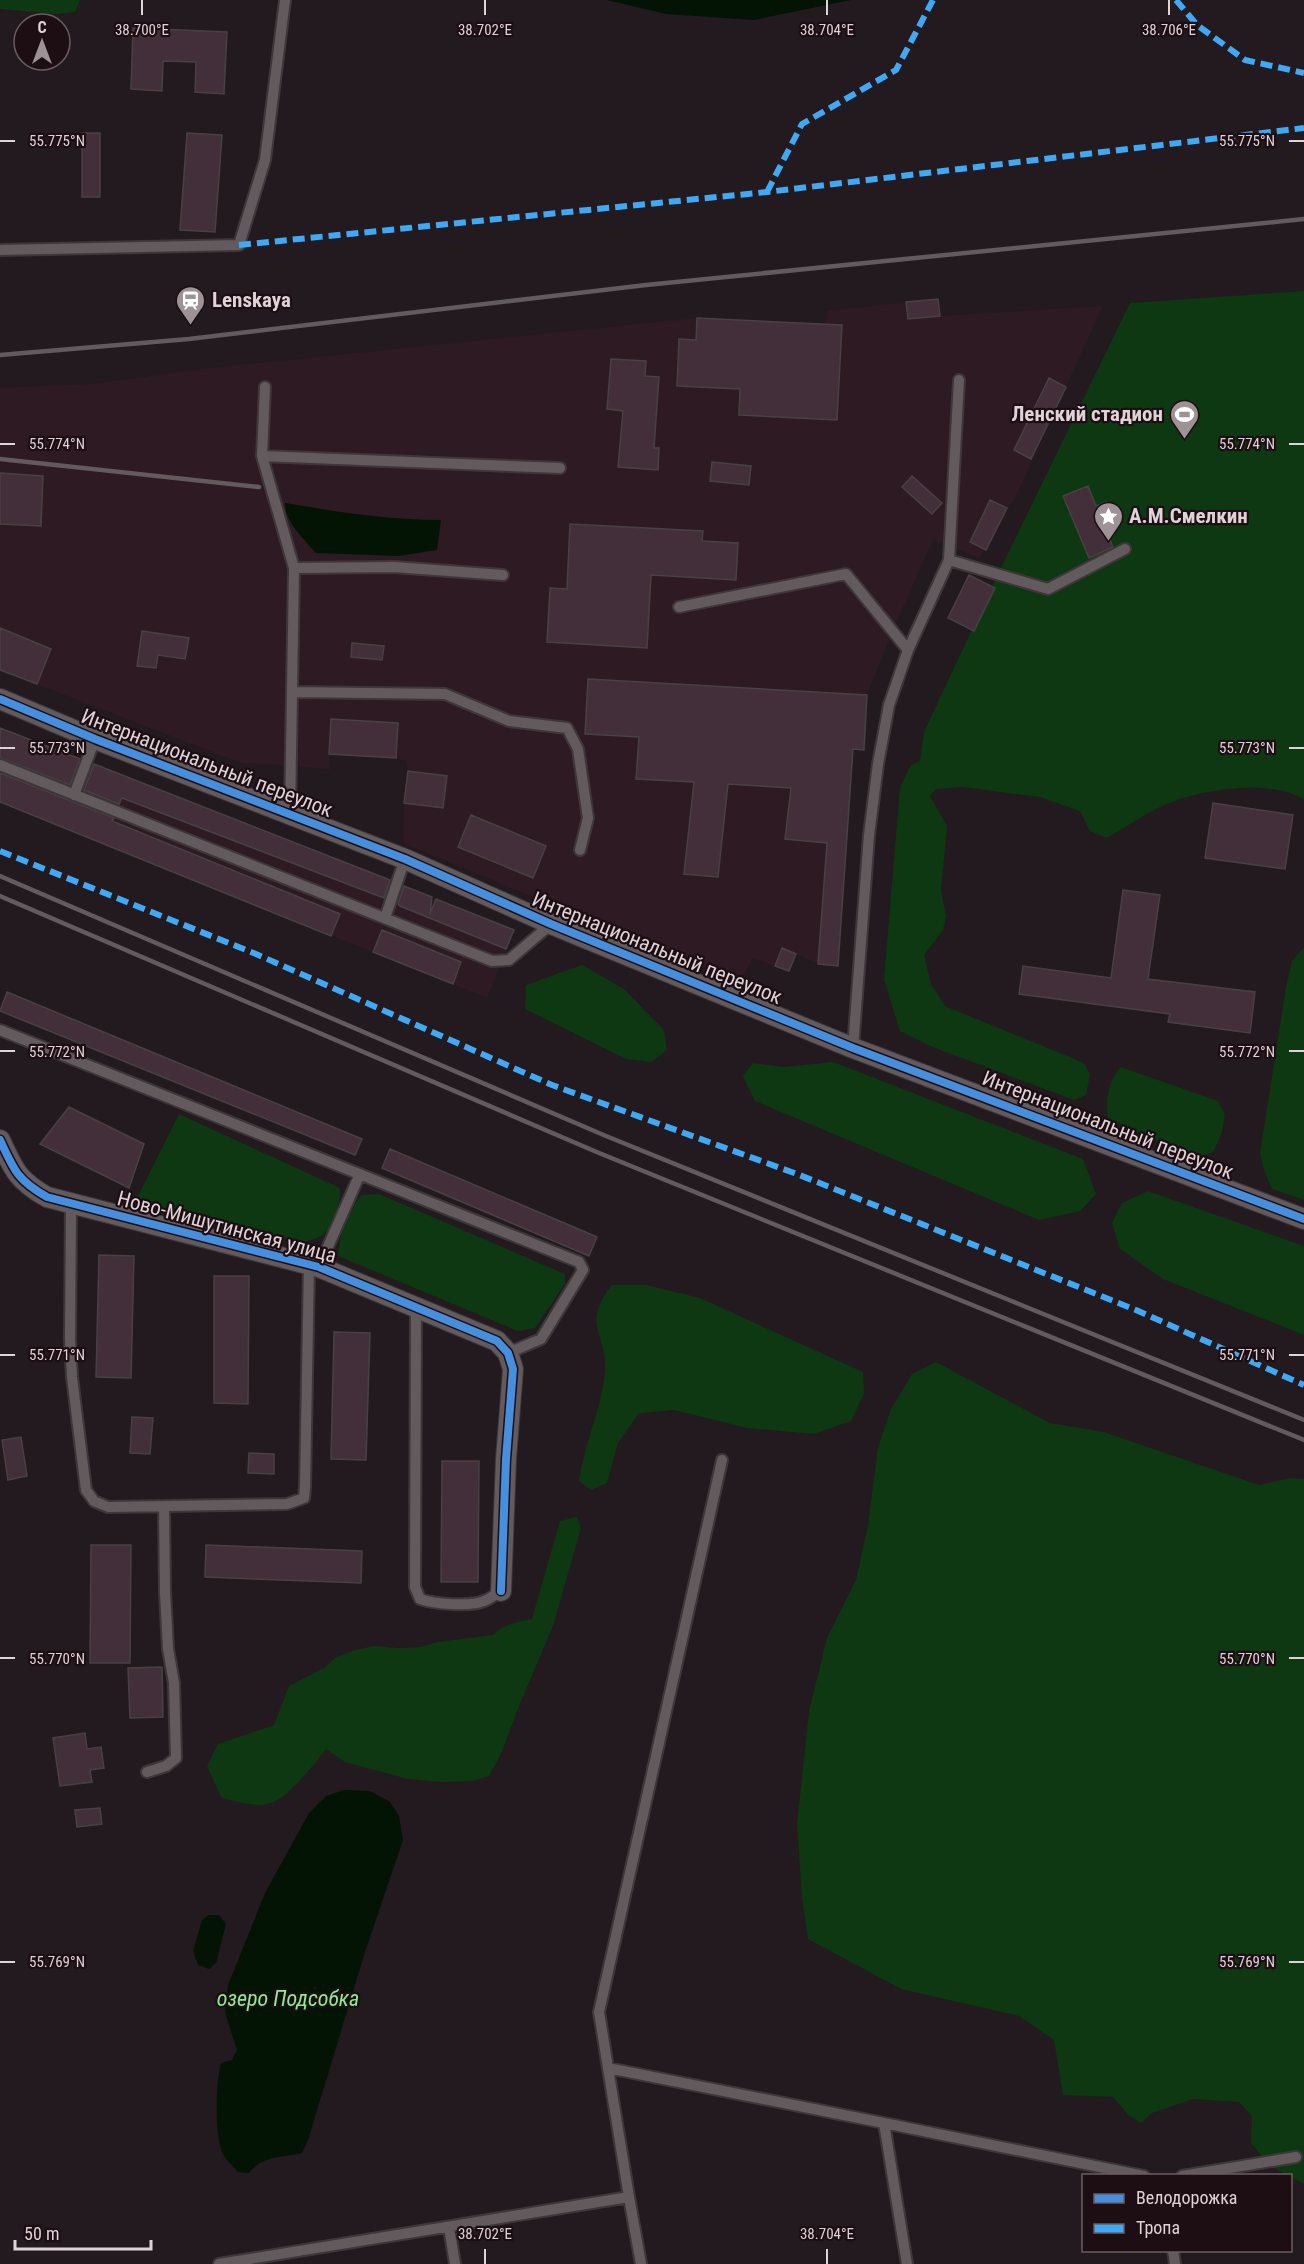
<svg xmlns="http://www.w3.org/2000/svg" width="1304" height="2264" viewBox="0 0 1304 2264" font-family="'Roboto Condensed',sans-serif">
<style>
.built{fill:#2e1a22}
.green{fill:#0d3811}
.water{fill:#031404}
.building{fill:#432f39;stroke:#484144;stroke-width:1.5}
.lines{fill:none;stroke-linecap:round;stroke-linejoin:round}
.lane-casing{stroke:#3d3739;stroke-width:14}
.street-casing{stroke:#3d3739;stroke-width:22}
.lane{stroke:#625a5d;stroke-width:10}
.street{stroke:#625a5d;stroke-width:20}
.rail{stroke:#615b5d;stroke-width:4.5}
.quiet{stroke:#3fa9f5;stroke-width:6;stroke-dasharray:12 6;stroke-linecap:butt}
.cycleway-casing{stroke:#1d0e14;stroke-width:11}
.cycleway{stroke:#468fdf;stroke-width:8}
.ticks{fill:none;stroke:#dfd3d7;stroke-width:2}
.labels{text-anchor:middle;stroke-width:4.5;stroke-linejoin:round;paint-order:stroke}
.poi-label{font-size:21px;font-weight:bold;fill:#dfd3d7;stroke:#1d0e14;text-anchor:start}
.street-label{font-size:21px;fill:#dfd3d7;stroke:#1d0e14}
.water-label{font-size:22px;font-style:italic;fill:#8ced8d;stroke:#1d0e14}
.ticks-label{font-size:15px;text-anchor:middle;fill:#dfd3d7;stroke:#1d0e14;stroke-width:4.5;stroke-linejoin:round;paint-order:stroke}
</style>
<rect width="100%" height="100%" fill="#221a1e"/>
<path class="built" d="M 938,299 L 940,316 L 1103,306 L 1014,500 L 1007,508 L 980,558 L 933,540 L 895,625 L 867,695 L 864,750 L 838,748 L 838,754 L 853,755 L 838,966 L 818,964 L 796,954 L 789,971 L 752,958 L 746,971 L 738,978 L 630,937 L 403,843 L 404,803 L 408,771 L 406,760 L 329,754 L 330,770 L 298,766 L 241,763 L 0,670 L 0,388 L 91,384 L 219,367 L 697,318 L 825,324 L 827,311 Z
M 0,728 L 514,930 L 487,998 L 0,802 Z"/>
<path class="green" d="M 0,0 L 80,0 L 75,12 L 57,14 L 0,9 Z
M 1304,291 L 1304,800 C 1274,779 1206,789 1172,802 C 1150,810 1128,826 1107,838 L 1090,831 L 1080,811 L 1040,797 L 963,787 L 936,789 L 930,796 L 947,826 L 941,890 L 946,917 L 943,930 L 924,955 L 931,984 L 945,1006 L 1084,1063 L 1090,1074 L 1086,1095 L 1074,1100 L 930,1046 L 900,1031 L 884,980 L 900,787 L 911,765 L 920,761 L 924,732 L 998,574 L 1130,303 Z
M 1304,947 L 1304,1200 L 1272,1189 L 1264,1170 L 1260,1153 L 1286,987 L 1292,961 Z
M 582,965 L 624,989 L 664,1030 L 667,1050 L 651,1062 L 626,1059 L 525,1009 L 526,985 Z
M 833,1062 L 1083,1159 L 1096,1194 L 1080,1211 L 1039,1220 L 755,1101 L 743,1076 L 753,1063 L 784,1067 Z
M 1121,1067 L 1218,1101 L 1225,1114 L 1222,1132 L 1214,1151 L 1202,1157 L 1185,1154 L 1108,1118 C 1106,1098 1107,1082 1121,1067 Z
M 179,1114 L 340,1188 C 340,1204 336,1226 321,1236 C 317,1239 308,1240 303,1242 L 132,1208 Z
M 1148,1191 L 1304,1246 L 1304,1335 L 1163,1279 L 1120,1249 L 1112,1223 L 1122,1203 Z
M 379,1194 L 565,1274 L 565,1284 L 535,1328 L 518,1331 L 338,1256 C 339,1232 348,1214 361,1195 Z
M 612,1285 L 646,1285 L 700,1298 L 863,1372 L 864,1394 L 851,1421 L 814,1434 L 747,1428 L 674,1410 L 639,1413 L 618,1443 L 607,1483 L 591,1490 L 579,1481 C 584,1444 601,1410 605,1373 C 608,1334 580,1325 612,1285 Z
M 936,1362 L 1050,1423 L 1104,1432 L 1259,1485 L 1289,1478 L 1304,1479 L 1304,2184 L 1270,2166 L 1251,2143 L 1252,2116 L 1239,2102 L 1193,2099 L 1152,2113 L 1141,2123 L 1128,2115 L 1113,2097 L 1063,2095 L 1054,2040 L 1019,2016 L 901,1989 L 808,1939 L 802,1898 L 797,1824 L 809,1711 L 827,1638 L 856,1580 L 868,1525 L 878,1447 L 891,1409 L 912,1374 Z
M 577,1517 L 581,1528 L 553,1626 L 521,1701 L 501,1754 L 489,1776 L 473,1781 L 442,1782 L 408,1779 L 345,1762 L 326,1749 C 316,1763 291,1793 276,1801 C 262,1809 235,1802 221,1797 L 207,1766 L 218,1744 L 274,1725 L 289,1686 L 324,1668 L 336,1657 L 355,1650 L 374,1646 L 398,1648 L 421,1647 L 437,1642 L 493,1635 C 504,1624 517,1622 532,1619 L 560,1521 Z"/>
<path class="water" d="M 607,0 L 851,0 L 754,20 L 666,14 Z
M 285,503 C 337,512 388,520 441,520 L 437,550 L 398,556 L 316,553 C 304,539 285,522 285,503 Z
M 344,1790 L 370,1791 L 390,1802 L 399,1816 L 403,1840 L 365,1952 L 308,2140 L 302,2153 C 282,2158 262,2155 249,2173 L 238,2172 C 234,2167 226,2160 223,2154 C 214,2137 216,2081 221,2063 L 232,2060 L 237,2050 L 225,2012 L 228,1985 L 265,1893 L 309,1813 L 326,1796 Z
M 209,1915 L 219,1915 L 226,1924 L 216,1963 L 209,1969 L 198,1965 L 193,1951 L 202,1920 Z"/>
<path class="building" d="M 133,28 L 227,32 L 224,94 L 195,92 L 196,62 L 163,61 L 162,91 L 131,89 Z
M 82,133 L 100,133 L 100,197 L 82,197 Z
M 187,133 L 222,135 L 215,232 L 180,230 Z
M 938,299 L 940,316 L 908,319 L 906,302 Z
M 697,318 L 842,325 L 837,420 L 739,415 L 740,389 L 677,386 L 679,339 L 696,340 Z
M 611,359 L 646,361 L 645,376 L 659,377 L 654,448 L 659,448 L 658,470 L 618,467 L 623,411 L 607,409 Z
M 1049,378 L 1066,387 L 1031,459 L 1014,450 Z
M 712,462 L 751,466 L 749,485 L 710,481 Z
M 0,473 L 43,476 L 41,526 L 0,524 Z
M 912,476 L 942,503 L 932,514 L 902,487 Z
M 1088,486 L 1096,506 L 1106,502 L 1115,523 L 1105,527 L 1113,547 L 1089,558 L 1063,496 Z
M 990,500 L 1007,508 L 986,550 L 970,542 Z
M 570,524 L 703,531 L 702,541 L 738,543 L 736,580 L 651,575 L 647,648 L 547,642 L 550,588 L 567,589 Z
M 969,575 L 995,588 L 974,631 L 948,618 Z
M 0,628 L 51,649 L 37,684 L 0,670 Z
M 142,631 L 189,638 L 185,659 L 158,655 L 156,668 L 137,666 Z
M 352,643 L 384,646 L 382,660 L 351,657 Z
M 588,679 L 867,695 L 864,750 L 853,749 L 838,966 L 818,964 L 827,843 L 785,839 L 791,788 L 728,784 L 718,877 L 684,874 L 694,782 L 636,779 L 639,737 L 585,734 Z
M 331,719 L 398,723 L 396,758 L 329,754 Z
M 0,728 L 80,759 L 70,785 L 0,758 Z
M 94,764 L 390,880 L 384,898 L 122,798 L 119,804 L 84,790 Z
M 408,771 L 447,776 L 443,808 L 404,803 Z
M 0,773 L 114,818 L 112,821 L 340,914 L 331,936 L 0,802 Z
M 1213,803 L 1293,815 L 1285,869 L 1205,858 Z
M 471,815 L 546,846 L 533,878 L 458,847 Z
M 404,886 L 432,897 L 430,914 L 436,899 L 514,930 L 506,949 L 400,906 L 398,904 Z
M 1123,890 L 1160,895 L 1148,979 L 1255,992 L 1250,1033 L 1168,1022 L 1170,1014 L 1019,994 L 1023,966 L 1111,978 Z
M 382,930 L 461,962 L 453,984 L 373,952 Z
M 782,948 L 796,954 L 789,971 L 775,966 Z
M 7,992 L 362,1139 L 355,1155 L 0,1011 Z
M 69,1107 L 144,1144 L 129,1188 L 40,1144 Z
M 390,1149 L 597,1237 L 589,1256 L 382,1168 Z
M 99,1255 L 134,1256 L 131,1378 L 96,1377 Z
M 214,1276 L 249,1276 L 248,1404 L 214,1403 Z
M 334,1332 L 370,1333 L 366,1460 L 331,1459 Z
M 132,1417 L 153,1418 L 150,1454 L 130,1453 Z
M 21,1437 L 27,1476 L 8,1480 L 2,1440 Z
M 249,1453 L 274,1454 L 274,1474 L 248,1473 Z
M 442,1461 L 479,1461 L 478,1582 L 441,1582 Z
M 91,1545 L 131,1545 L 130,1663 L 90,1663 Z
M 206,1545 L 362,1551 L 361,1583 L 205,1577 Z
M 162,1667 L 163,1717 L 130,1718 L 128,1668 Z
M 85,1733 L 87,1749 L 101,1747 L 104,1768 L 90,1770 L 92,1782 L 60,1786 L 53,1738 Z
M 100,1808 L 102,1824 L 77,1827 L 75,1810 Z"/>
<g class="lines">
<defs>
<path id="lane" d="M 0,250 L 239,245 L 265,160 L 285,0
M 265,387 L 262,456 L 294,568
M 262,456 L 560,468
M 949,560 L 1048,589 L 1125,549
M 679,607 L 846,574 L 908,650
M 292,692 L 445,694 L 509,721 L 567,728 L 578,749 L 588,818 L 580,850
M 0,765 L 492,961 L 509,960 L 551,924
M 74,795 L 95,739
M 290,815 L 294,568 L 394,567 L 503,575
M 385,918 L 405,859
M 0,1030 L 579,1262 L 583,1270 L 541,1339 L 508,1353
M 853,1048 L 869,835 L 878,764 L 889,705 L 908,650 L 949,560 L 959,380
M 71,1203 L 70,1340 L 72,1377 L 86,1490 L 94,1501 L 108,1507 L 287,1504 L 304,1498 L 305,1487 L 309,1265
M 319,1267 L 360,1174
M 416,1307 L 415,1587 L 420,1599 C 434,1604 470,1607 484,1601 C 490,1599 496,1594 501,1591
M 147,1772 L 166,1766 L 176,1758 L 174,1683 L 168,1649 L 165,1592 L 164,1507
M 608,2068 L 599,2012 L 722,1460
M 1182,2176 L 1296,2157
M 629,2197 L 608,2068 L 884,2123
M 449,2227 L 455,2264
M 1173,2250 L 1175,2264
M 219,2264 L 629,2197 L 641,2264
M 907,2264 L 884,2123 L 1144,2176"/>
<path id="street" d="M 0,699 L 95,739 L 405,859 L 551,924 L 853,1048 L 1304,1219
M 0,1140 C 14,1170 17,1180 47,1197 L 319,1267 L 497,1341 L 508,1353 L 513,1369 L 506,1459 L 501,1591"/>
</defs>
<use href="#lane" class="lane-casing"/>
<use href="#street" class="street-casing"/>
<use href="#lane" class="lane"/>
<use href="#street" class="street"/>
<path class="rail" d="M 0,355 L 189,339 L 646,285 L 1304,219
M 0,459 L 259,487
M 0,876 L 606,1136 L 1304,1420
M 0,896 L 599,1153 L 1304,1440"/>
<path class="quiet" d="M 1176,0 L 1197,25 L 1245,60 L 1304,73
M 767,192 L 802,124 L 896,70 L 933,0
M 239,245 L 767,192 L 1304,128
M 0,851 L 256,954 L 552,1085 L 797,1174 L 1136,1310 L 1304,1385"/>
<defs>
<path id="cycleway" d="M 0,699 L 95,739 L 405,859 L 551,924 L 853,1048 L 1304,1219
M 0,1140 C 14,1170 17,1180 47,1197 L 319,1267 L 497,1341 L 508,1353 L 513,1369 L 506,1459 L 501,1591"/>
</defs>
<use href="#cycleway" class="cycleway-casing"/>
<use href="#cycleway" class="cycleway"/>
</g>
<path class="ticks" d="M 142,0 L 142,15M 485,0 L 485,15M 827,0 L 827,15M 1169,0 L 1169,15M 0,141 L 15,141M 1289,141 L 1304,141M 0,444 L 15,444M 1289,444 L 1304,444M 0,748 L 15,748M 1289,748 L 1304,748M 0,1051 L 15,1051M 1289,1051 L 1304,1051M 0,1355 L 15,1355M 1289,1355 L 1304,1355M 0,1658 L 15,1658M 1289,1658 L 1304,1658M 0,1962 L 15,1962M 1289,1962 L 1304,1962M 485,2249 L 485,2264M 827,2249 L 827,2264"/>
<defs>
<symbol id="station-pin" viewBox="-11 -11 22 30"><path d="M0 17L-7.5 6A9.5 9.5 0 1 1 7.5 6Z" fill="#9d9296" stroke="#1d0e14"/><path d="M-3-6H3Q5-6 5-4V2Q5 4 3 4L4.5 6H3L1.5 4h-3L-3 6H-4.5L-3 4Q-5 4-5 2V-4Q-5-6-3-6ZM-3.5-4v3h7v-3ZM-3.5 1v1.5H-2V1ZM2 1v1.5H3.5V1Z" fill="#fff"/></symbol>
<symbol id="stadium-pin" viewBox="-11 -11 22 30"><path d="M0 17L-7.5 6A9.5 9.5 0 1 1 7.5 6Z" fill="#9d9296" stroke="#1d0e14"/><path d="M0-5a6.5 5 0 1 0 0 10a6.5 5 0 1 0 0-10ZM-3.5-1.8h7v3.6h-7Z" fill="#fff"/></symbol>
<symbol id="sight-pin" viewBox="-11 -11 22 30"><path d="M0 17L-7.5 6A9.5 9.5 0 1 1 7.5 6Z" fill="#9d9296" stroke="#1d0e14"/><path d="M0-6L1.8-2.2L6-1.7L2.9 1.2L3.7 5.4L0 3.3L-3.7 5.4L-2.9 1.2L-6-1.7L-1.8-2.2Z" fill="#fff"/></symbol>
</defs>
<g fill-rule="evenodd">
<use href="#station-pin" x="174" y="284" width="33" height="45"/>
<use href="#stadium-pin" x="1168" y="398" width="33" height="45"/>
<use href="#sight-pin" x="1092" y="500" width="33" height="45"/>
</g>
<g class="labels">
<g class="poi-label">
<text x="212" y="307">Lenskaya</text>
<text x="1163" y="421" text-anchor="end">Ленский стадион</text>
<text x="1129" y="523">А.М.Смелкин</text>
</g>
<g class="street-label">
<text transform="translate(207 763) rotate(21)" y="7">Интернациональный переулок</text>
<text transform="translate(657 948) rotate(22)" y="7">Интернациональный переулок</text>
<text transform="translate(1108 1125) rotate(21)" y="7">Интернациональный переулок</text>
<text transform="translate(227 1227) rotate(15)" y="7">Ново-Мишутинская улица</text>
</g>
<g class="water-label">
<text x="288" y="2006">озеро Подсобка</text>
</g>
</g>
<g class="ticks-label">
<text x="142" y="35">38.700°E</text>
<text x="485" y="35">38.702°E</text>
<text x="827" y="35">38.704°E</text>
<text x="1169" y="35">38.706°E</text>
<text x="57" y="146">55.775°N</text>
<text x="1247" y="146">55.775°N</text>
<text x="57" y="449">55.774°N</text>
<text x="1247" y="449">55.774°N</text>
<text x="57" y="753">55.773°N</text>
<text x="1247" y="753">55.773°N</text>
<text x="57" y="1057">55.772°N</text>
<text x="1247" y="1057">55.772°N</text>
<text x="57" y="1360">55.771°N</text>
<text x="1247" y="1360">55.771°N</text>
<text x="57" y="1664">55.770°N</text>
<text x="1247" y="1664">55.770°N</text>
<text x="57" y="1967">55.769°N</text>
<text x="1247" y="1967">55.769°N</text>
<text x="485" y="2239">38.702°E</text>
<text x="827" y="2239">38.704°E</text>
</g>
<rect x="1082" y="2174" width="210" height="78" fill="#1d0e14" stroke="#6b5d62" stroke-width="1.5"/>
<rect x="1094" y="2194" width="30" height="9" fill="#468fdf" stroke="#6b5d62" stroke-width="1.5"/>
<text x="1136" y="2204" font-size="18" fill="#dfd3d7">Велодорожка</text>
<rect x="1094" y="2224" width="30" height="9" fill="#3fa9f5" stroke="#6b5d62" stroke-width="1.5"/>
<text x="1136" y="2234" font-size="18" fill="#dfd3d7">Тропа</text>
<g transform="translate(42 42)"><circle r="28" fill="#1d0e14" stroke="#6b5d62" stroke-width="1.5"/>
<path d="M0-4.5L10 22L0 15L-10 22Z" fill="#9d9296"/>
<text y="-9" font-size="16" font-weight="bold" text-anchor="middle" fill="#dfd3d7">С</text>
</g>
<path d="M15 2240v9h136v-9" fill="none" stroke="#dfd3d7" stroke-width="3"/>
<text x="24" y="2240" font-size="18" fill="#dfd3d7" stroke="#1d0e14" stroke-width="4.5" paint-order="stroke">50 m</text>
</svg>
